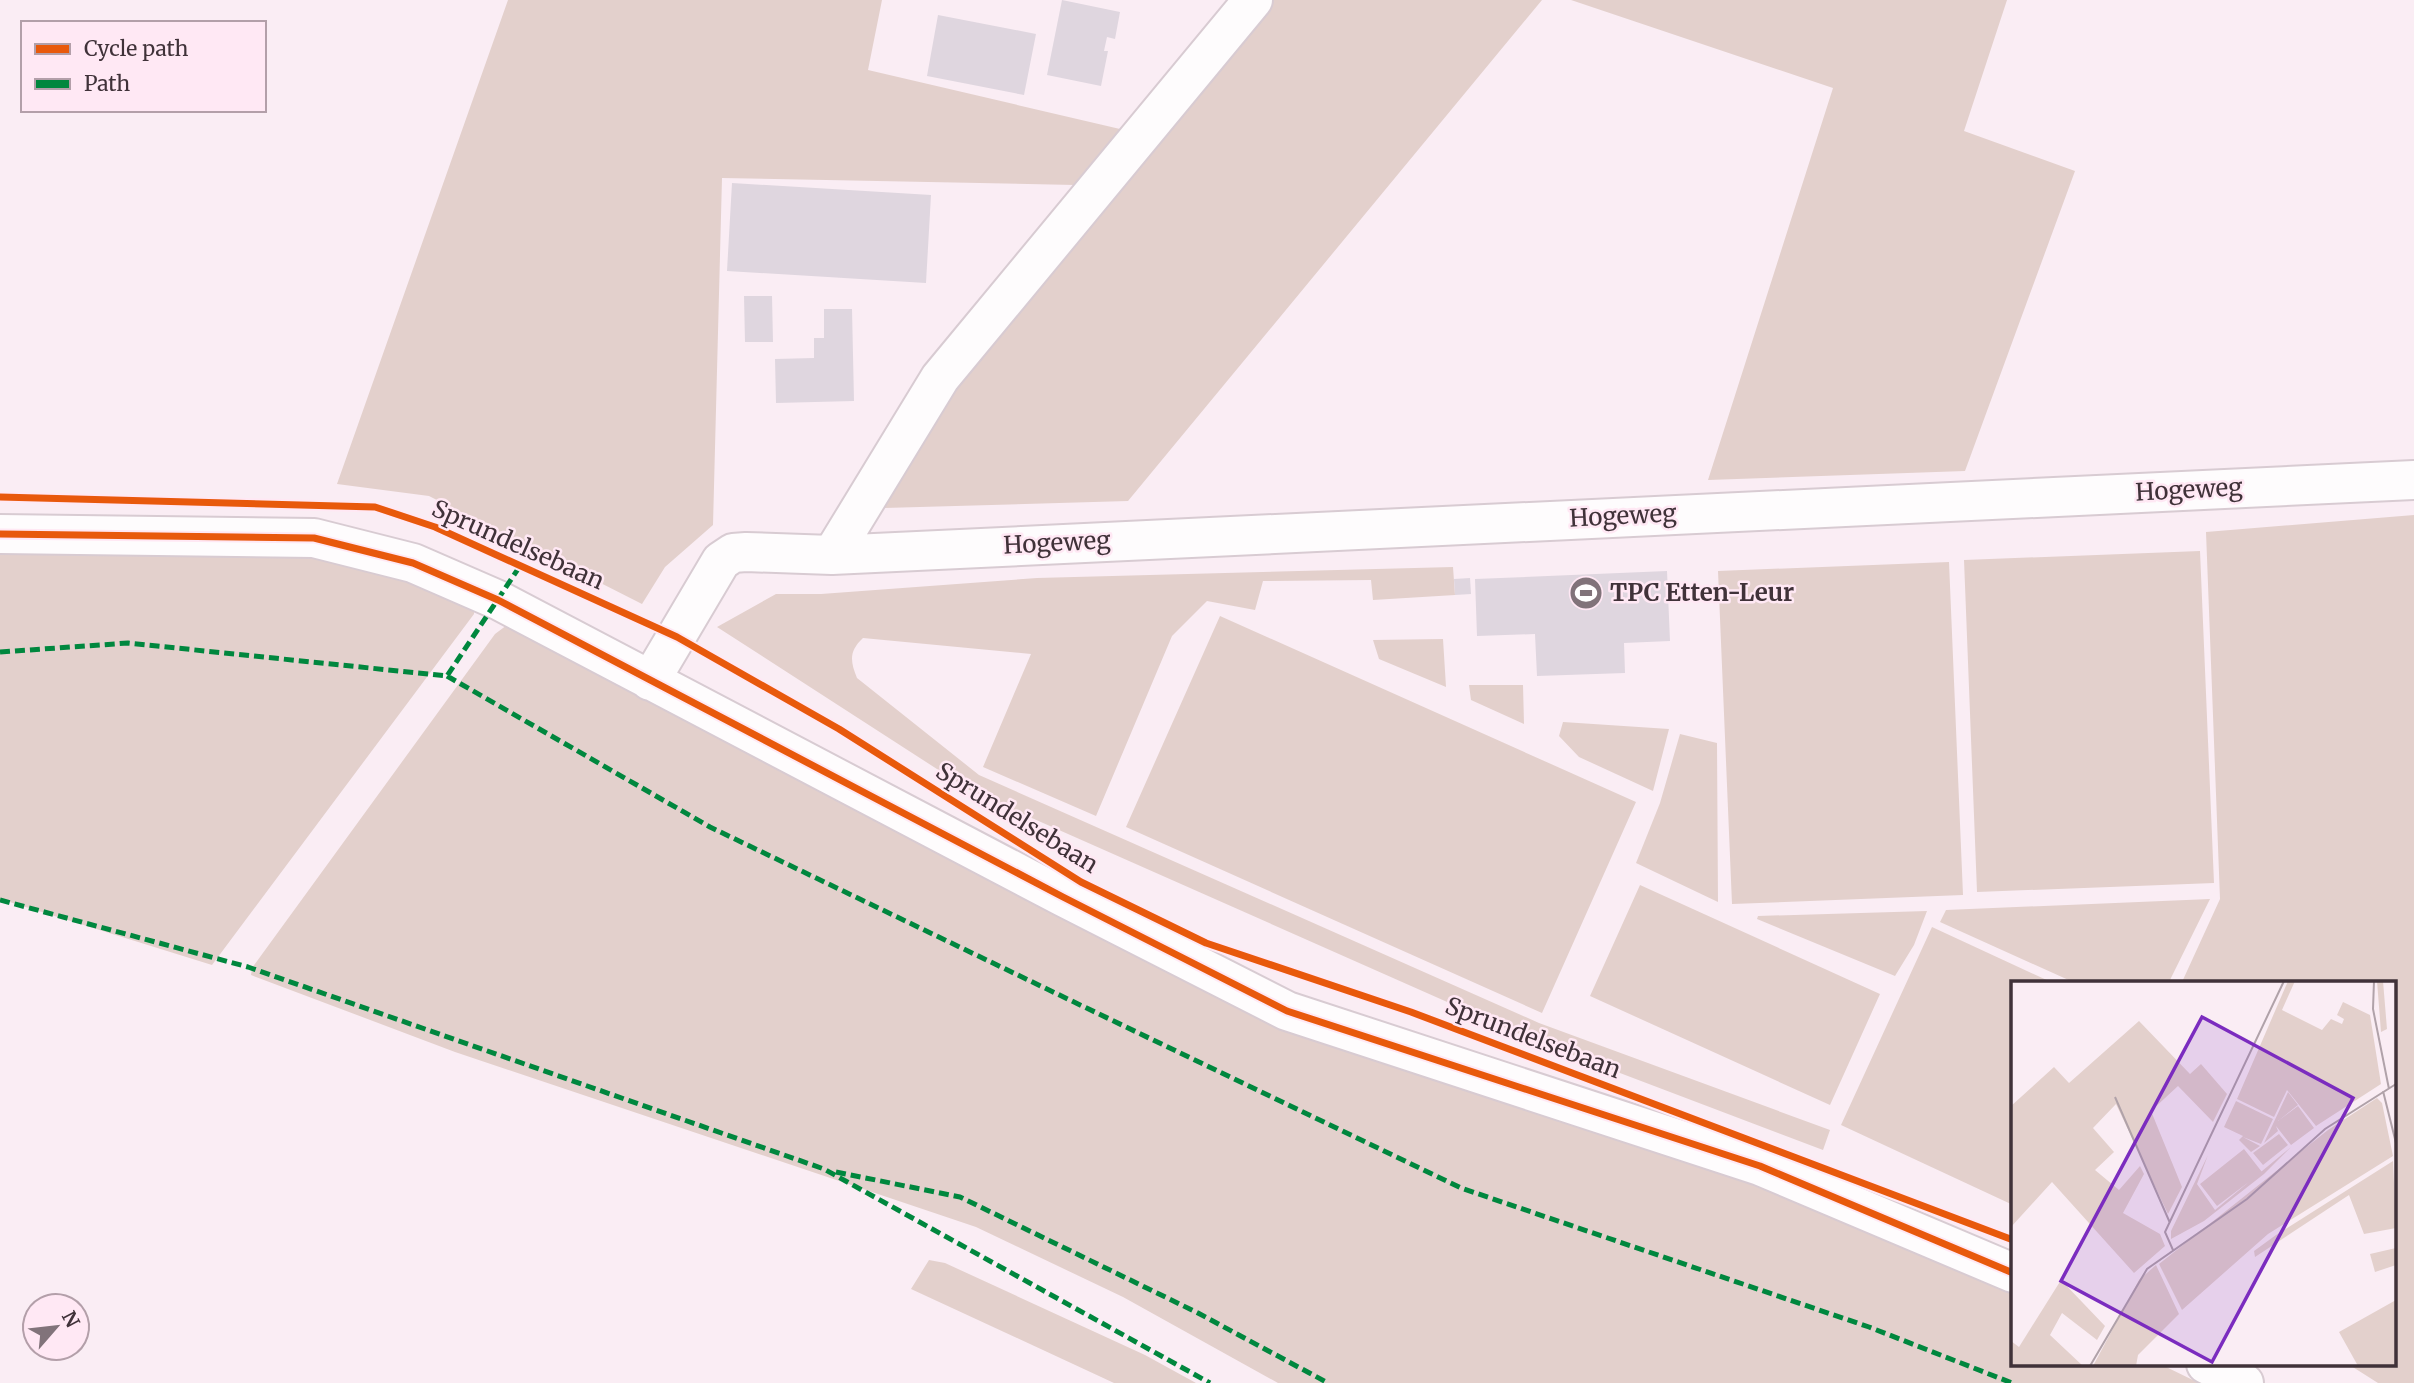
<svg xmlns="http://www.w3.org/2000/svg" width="2414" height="1383" viewBox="0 0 2414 1383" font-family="Merriweather,serif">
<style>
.green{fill:#e3d0cc}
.building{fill:#dfd6df}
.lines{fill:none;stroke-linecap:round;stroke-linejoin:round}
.minor-casing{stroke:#d8cbd2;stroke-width:42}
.minor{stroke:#fefcfd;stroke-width:38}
.quiet{stroke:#00873e;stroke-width:5;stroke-dasharray:10 5;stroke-linecap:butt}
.cycleway-casing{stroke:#ffe8f4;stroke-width:11}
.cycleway{stroke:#e8590c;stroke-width:7}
.labels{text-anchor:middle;stroke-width:5;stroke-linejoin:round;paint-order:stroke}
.street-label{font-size:24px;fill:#403239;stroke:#ffe8f4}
.poi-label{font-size:24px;font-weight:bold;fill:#403239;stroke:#ffe8f4;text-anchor:start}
.inset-road{fill:none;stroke:#b0a2a9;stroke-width:2}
.view{fill:#7b2cbf;fill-opacity:0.15;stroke:#7b2cbf;stroke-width:3.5}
.inset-edge{fill:none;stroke:#403239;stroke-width:3.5}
</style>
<rect width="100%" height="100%" fill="#faedf4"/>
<path class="green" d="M 508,0 L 882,0 L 868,70 L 1120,129 L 1075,185 L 722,178 L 713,525 L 665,567 L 642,604 L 429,496 L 337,484 Z
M 1266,0 L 1542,0 L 1128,501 L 884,508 L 943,399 Z
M 1571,0 L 2007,0 L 1964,131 L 2075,171 L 1965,471 L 1708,480 L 1833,88 Z
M 2414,515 L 2414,1383 L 2378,1383 L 2348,1364 L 2395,1364 L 2395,982 L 2182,982 L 2220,899 L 2206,532 Z
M 0,546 L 303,552 L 356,563 L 474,605 L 474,614 L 212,965 L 0,899 Z
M 2200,551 L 2214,883 L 1977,892 L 1964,560 Z
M 1949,562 L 1963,895 L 1732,904 L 1718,571 Z
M 1453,567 L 1455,595 L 1373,600 L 1371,580 L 1263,581 L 1255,610 L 1207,601 L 1172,636 L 1096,816 L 983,767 L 1031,654 L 863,638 C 849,651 850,661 857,678 L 979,775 L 1539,1023 L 1830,1130 L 1823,1150 L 1533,1040 L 971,791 L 717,627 L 776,594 L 821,594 L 1037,578 Z
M 1220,616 L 1636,802 L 1542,1013 L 1126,827 Z
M 511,622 L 1013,883 L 1874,1228 L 2013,1293 L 2013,1364 L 2160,1364 L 2199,1383 L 1278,1383 L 1123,1297 L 976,1227 L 455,1052 L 251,975 L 252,968 L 495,634 Z
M 1443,639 L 1446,687 L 1379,659 L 1373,640 Z
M 1469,685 L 1523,685 L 1524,724 L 1471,700 Z
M 1563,722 L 1669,729 L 1653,791 L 1579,757 L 1559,736 Z
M 1680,734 L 1717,743 L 1718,902 L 1636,863 L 1660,803 Z
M 1640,885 L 1880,994 L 1830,1105 L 1590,996 Z
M 2210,899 L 2169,982 L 2073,982 L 1940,922 L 1946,910 Z
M 1927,911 L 1914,945 L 1895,976 L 1757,919 L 1758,916 Z
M 1932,927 L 2051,982 L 2013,982 L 2013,1205 L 1841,1125 Z
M 929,1260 L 945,1263 L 1145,1355 L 1196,1383 L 1114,1383 L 911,1289 Z"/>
<path class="building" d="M 1062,0 L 1120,12 L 1115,39 L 1107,37 L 1104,51 L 1108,51 L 1101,86 L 1047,75 Z
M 938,15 L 1036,34 L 1024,95 L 927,76 Z
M 732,183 L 931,195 L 926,283 L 727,271 Z
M 744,296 L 772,296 L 773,342 L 745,342 Z
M 824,309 L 852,309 L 854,401 L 776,403 L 775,359 L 814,358 L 814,338 L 824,338 Z
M 1667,571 L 1670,641 L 1624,643 L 1625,673 L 1537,676 L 1535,634 L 1477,636 L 1475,579 Z
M 1470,578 L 1471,594 L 1455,595 L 1454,579 Z"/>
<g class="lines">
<defs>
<path id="minor" d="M 0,534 L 314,538 L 413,563 L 498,600 L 1063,897 L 1287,1011 L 1760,1166 L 2013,1273
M 832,555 L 940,378 L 1253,0
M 650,681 L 721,561 L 733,553 L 746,552 L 832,555 L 2414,480
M 2206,1364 L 2244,1383"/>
</defs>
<use href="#minor" class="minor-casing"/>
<use href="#minor" class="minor"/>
<path class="quiet" d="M 0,652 L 128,643 L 447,676 L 520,566
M 447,676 L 710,827 L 1461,1188 L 1869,1327 L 2012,1383
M 0,900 L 248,967 L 824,1169 L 1210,1383
M 836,1172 L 960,1197 L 1198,1313 L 1328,1383"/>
<defs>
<path id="cycleway" d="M 0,497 L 375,507 L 435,527 L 677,637 L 839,729 L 1081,882 L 1206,943 L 1411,1012 L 2013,1240
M 0,534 L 314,538 L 413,563 L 498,600 L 1063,897 L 1287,1011 L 1760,1166 L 2013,1273"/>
</defs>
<use href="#cycleway" class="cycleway-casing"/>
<use href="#cycleway" class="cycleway"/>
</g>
<defs>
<symbol id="stadium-disc" viewBox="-11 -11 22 22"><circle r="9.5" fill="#81737a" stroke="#ffe8f4"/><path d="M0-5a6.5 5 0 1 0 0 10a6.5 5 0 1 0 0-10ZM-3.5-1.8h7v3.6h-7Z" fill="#fff"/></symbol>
</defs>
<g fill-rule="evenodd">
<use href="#stadium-disc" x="1567" y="574" width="38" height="38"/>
</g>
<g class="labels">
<g class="street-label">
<text transform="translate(2189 490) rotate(-3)" y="8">Hogeweg</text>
<text transform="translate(1623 516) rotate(-3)" y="8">Hogeweg</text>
<text transform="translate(1057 543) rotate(-3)" y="8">Hogeweg</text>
<text transform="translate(518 545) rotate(24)" y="8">Sprundelsebaan</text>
<text transform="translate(1017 818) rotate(32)" y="8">Sprundelsebaan</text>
<text transform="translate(1533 1038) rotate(21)" y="8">Sprundelsebaan</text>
</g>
<g class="poi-label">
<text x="1610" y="601">TPC Etten-Leur</text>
</g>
</g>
<g transform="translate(2011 981)">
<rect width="385" height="385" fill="#faedf4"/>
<path d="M 277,0 L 284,0 L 271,29 L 311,49 L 320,38 L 331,43 L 333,38 L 326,34 L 332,21 L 359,34 L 370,103 L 305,145 L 276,109 L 263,136 L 226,118 ZM 366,0 L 372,0 L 376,48 L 370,51 ZM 128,40 L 179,93 L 190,83 L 216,113 L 202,141 L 167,105 L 140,130 L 171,206 L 157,233 L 105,123 L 82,147 L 103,171 L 84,189 L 108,209 L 129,185 L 133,193 L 112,232 L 149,253 L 154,265 L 123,292 L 41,201 L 0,246 L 0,125 L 43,86 L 58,102 ZM 277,111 L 287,124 L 267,140 L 287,125 L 303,147 L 280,164 L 265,145 L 267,150 L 253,162 ZM 366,117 L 371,122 L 382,175 L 257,253 L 171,329 L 148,283 L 317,149 ZM 225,120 L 262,138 L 250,163 L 232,156 L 249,165 L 240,171 L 228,159 L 232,155 L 213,146 ZM 268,153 L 277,164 L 252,184 L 242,172 ZM 280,166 L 253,193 L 193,240 L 160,258 L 160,250 L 197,174 L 186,203 L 204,229 ZM 233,168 L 251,191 L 206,225 L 189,203 ZM 382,180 L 385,247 L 353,253 L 338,214 L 244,276 L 243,270 L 265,254 ZM 385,267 L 385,284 L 364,291 L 359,273 ZM 145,284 L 168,333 L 127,374 L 125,385 L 82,385 L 128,299 ZM 50,299 L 94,345 L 86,359 L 51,332 L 39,354 L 72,385 L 0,385 L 0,360 L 8,366 ZM 385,319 L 385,385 L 347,385 L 328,351 Z" fill="#e3d0cc"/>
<path class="inset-road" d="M 363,0 L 362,28 L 378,108M 372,110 L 385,162M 104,116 L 159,242M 162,269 L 154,251 L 273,0M 79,385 L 136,288 L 236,218 L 314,148 L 385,103"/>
<path class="view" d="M 191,36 L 342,117 L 201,381 L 50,300 Z"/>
<rect width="385" height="385" class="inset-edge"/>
</g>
<rect x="21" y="21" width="245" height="91" fill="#ffe8f4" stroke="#b39fa9" stroke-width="2"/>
<rect x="35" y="44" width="35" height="10" fill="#e8590c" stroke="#b39fa9" stroke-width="2"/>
<text x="84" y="56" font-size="21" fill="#403239">Cycle path</text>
<rect x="35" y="79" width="35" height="10" fill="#00873e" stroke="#b39fa9" stroke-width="2"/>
<text x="84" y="91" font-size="21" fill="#403239">Path</text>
<g transform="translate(56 1327) rotate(62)"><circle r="33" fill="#ffe8f4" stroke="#b39fa9" stroke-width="2"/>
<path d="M0-5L12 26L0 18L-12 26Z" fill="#81737a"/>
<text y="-10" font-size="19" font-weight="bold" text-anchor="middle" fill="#403239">N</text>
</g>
</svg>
